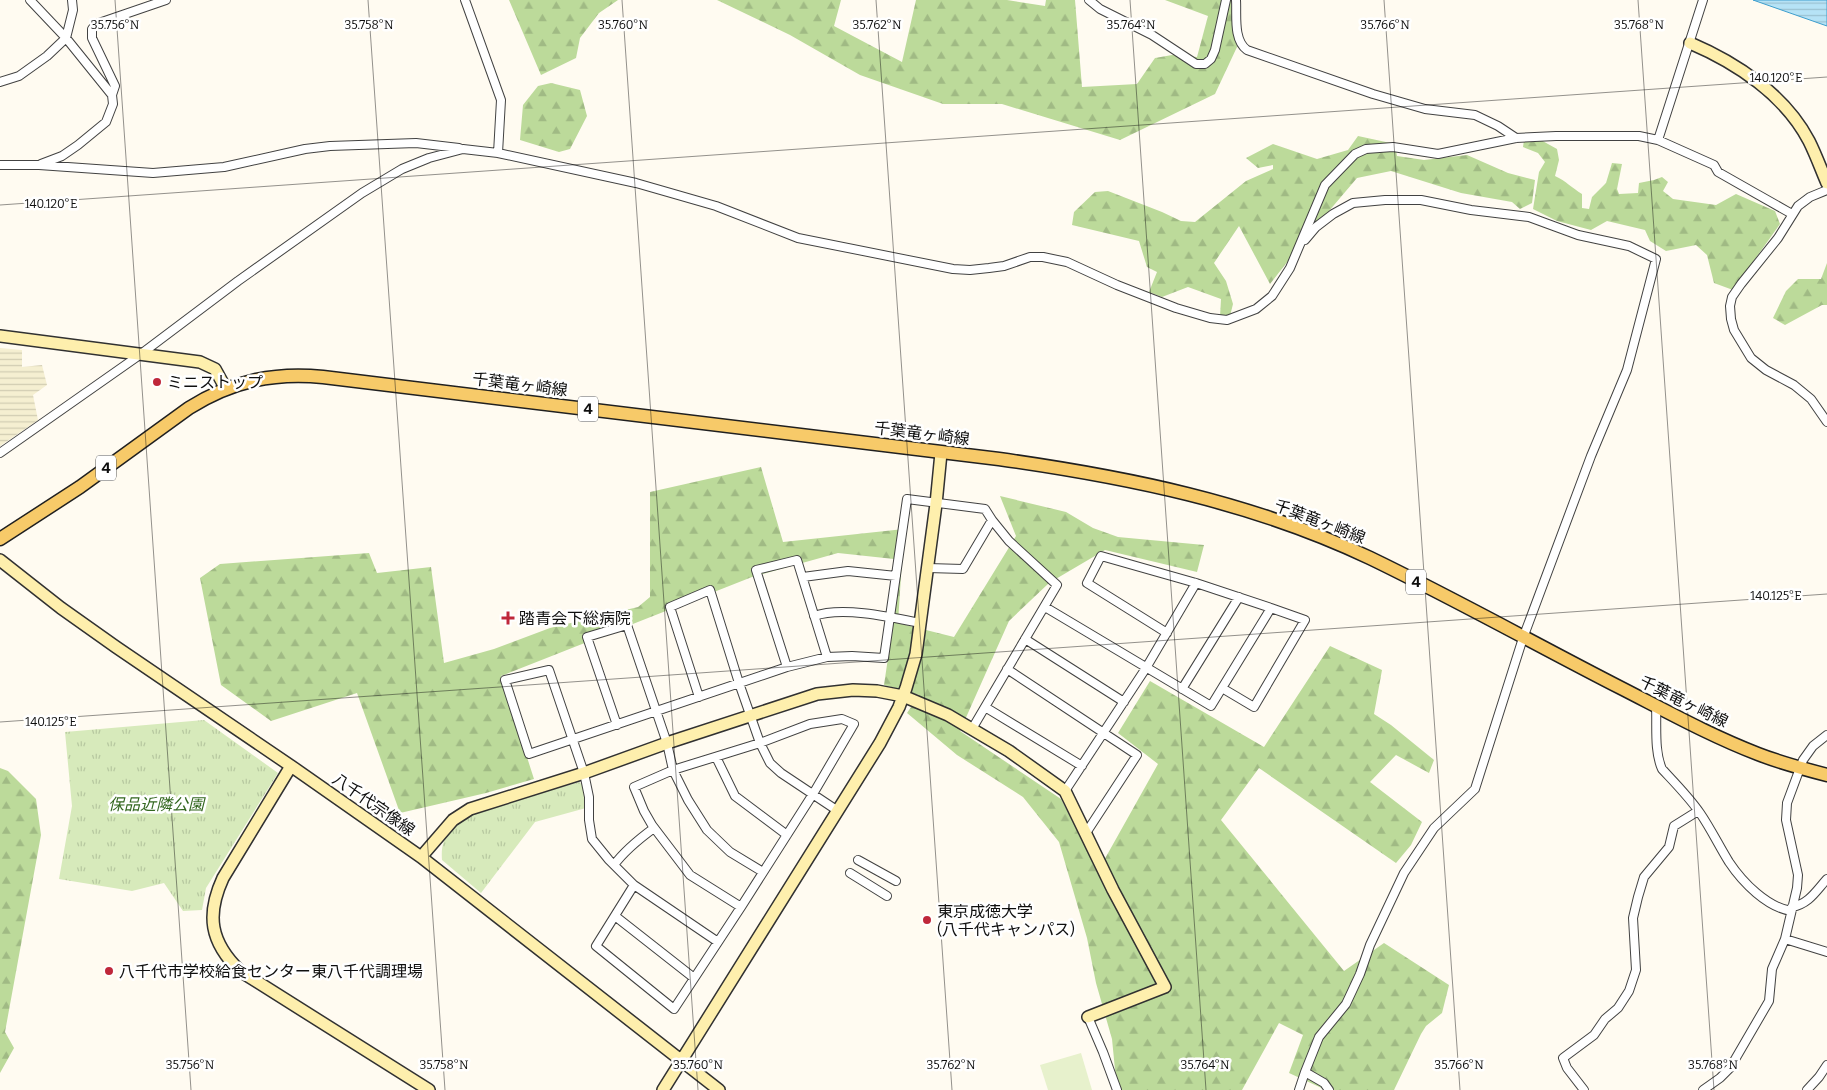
<svg xmlns="http://www.w3.org/2000/svg" width="1827" height="1090" viewBox="0 0 1827 1090" font-family="Bitter,'Noto Sans JP',serif">
<style>
.farmland{fill:url(#farmland-rules)}
.grass{fill:url(#grass-tufts)}
.forest{fill:url(#forest-firs)}
.pitch{fill:#e7f1cc}
.water{fill:url(#water-rules);stroke:#3d9ecd}
.lines{fill:none;stroke-linecap:round;stroke-linejoin:round}
.street-casing{stroke:#424242;stroke-width:10}
.secondary-casing{stroke:#313131;stroke-width:14}
.primary-casing{stroke:#202020;stroke-width:15}
.street{stroke:#fff;stroke-width:8}
.secondary{stroke:#feefad;stroke-width:11}
.primary{stroke:#f7ca69;stroke-width:12}
.ticks{fill:none;stroke:#0f0f0f;stroke-width:1;stroke-opacity:0.45}
.poi-dot{fill:#bf273a;stroke:#fff;stroke-width:2}
.labels{text-anchor:middle;stroke-width:5;stroke-linejoin:round;paint-order:stroke}
.shield{fill:#fff;stroke:#575757;stroke-width:1}
.shield-label{font-size:15px;font-weight:bold;fill:#0f0f0f}
.poi-label{font-size:16px;fill:#0f0f0f;stroke:#fff;text-anchor:start}
.street-label{font-size:16px;fill:#0f0f0f;stroke:#fff}
.park-label{font-size:16px;font-style:italic;fill:#33671f;stroke:#fff}
.ticks-label{font-size:12px;text-anchor:middle;fill:#0f0f0f;stroke:#fff;stroke-width:5;stroke-linejoin:round;paint-order:stroke}
</style>
<defs>
<pattern id="farmland-rules" width="6" height="5" patternUnits="userSpaceOnUse" patternTransform="scale(1.25)"><rect width="6" height="5" fill="#f5efd1"/><path d="M0 2.5h6" fill="none" stroke="#d1ccb2"/></pattern>
<pattern id="grass-tufts" width="24" height="20" patternUnits="userSpaceOnUse" patternTransform="scale(1.25)"><rect width="24" height="20" fill="#d7eabb"/><path d="M3 7l-1-3M5 7V3M7 7l1-3M15 17l-1-3M17 17v-4M19 17l1-3" fill="none" stroke="#b7c8a0"/></pattern>
<pattern id="forest-firs" width="22" height="20" patternUnits="userSpaceOnUse" patternTransform="scale(1.25)"><rect width="22" height="20" fill="#bcda9a"/><path d="M5 1l3.5 6h-7zM16 11l3.5 6h-7z" fill="#a0ba84"/></pattern>
<pattern id="water-rules" width="6" height="5" patternUnits="userSpaceOnUse" patternTransform="scale(1.25)"><rect width="6" height="5" fill="#b6e3f6"/><path d="M0 2.5h6" fill="none" stroke="#9bc2d2"/></pattern>
</defs>
<rect width="100%" height="100%" fill="#fffbf1"/>
<path class="farmland" d="M 0,348 L 22,350 L 22,367 L 42,365 L 47,385 L 33,395 L 38,420 L 0,446 Z"/>
<path class="grass" d="M 204,720 L 278,773 L 206,888 L 202,910 L 183,911 L 164,883 L 132,891 L 59,879 L 72,806 L 65,732 Z
M 579,782 L 583,785 L 586,797 L 586,808 L 535,822 L 481,893 L 442,860 C 441,848 443,838 452,828 C 470,809 551,791 579,782 Z"/>
<path class="forest" d="M 509,0 L 618,0 L 599,13 L 580,38 L 576,58 L 541,75 Z
M 717,0 L 841,0 L 834,26 L 902,62 L 916,0 L 1007,0 L 1045,6 L 1046,0 L 1075,0 L 1082,87 L 1137,84 L 1155,58 L 1172,55 L 1197,57 L 1208,16 L 1165,0 L 1231,0 L 1233,29 L 1237,47 L 1215,94 L 1120,140 L 1002,104 L 943,104 L 860,75 L 790,35 Z
M 551,83 L 580,90 L 587,116 L 570,149 L 559,152 L 520,140 L 523,105 L 538,86 Z
M 1358,136 L 1395,144 L 1397,156 L 1424,160 L 1467,155 L 1508,173 L 1535,180 L 1532,203 L 1520,209 L 1512,202 L 1461,193 L 1391,171 L 1357,178 L 1306,238 L 1270,284 L 1239,226 L 1214,263 L 1226,281 L 1233,304 L 1230,316 L 1220,317 L 1221,299 L 1188,287 L 1162,297 L 1149,292 L 1157,272 L 1147,267 L 1139,241 L 1072,225 L 1074,212 L 1095,192 L 1108,191 L 1162,212 L 1181,221 L 1195,222 L 1246,181 L 1273,169 L 1273,165 L 1258,168 L 1246,158 L 1273,144 L 1317,159 L 1348,150 Z
M 1539,139 L 1557,149 L 1559,160 L 1555,176 C 1566,181 1572,188 1582,194 L 1582,208 L 1589,209 L 1592,197 L 1606,183 L 1612,163 L 1622,164 L 1617,189 L 1619,194 L 1638,193 L 1639,183 L 1654,180 L 1662,177 L 1668,182 L 1663,191 L 1673,199 L 1716,205 L 1736,194 L 1775,211 L 1780,224 L 1733,290 L 1714,283 L 1707,255 L 1696,245 L 1666,251 L 1650,241 L 1645,230 L 1607,221 L 1591,230 L 1557,221 L 1533,209 L 1539,172 L 1545,162 L 1538,153 L 1523,147 L 1524,140 Z
M 1827,263 L 1827,305 L 1822,305 L 1785,325 L 1773,318 L 1786,291 L 1798,279 L 1821,279 Z
M 761,467 L 783,542 L 904,529 L 898,623 L 954,637 L 1016,536 L 1000,496 L 1066,512 L 1093,528 L 1118,537 L 1204,545 L 1197,572 L 1105,550 L 1049,583 L 1009,621 L 960,731 L 1061,799 L 1098,871 L 1158,764 L 1118,733 L 1150,681 L 1264,747 L 1330,646 L 1382,670 L 1374,714 L 1391,725 L 1434,760 L 1429,773 L 1396,755 L 1370,782 L 1422,822 L 1411,845 L 1396,863 L 1259,768 L 1221,820 L 1344,971 L 1384,943 L 1449,985 L 1442,1013 L 1426,1026 L 1421,1034 L 1394,1090 L 1326,1090 L 1289,1073 L 1303,1035 L 1279,1023 L 1242,1090 L 1117,1090 L 1112,1039 L 1096,983 L 1087,938 L 1059,842 L 1023,797 L 957,755 L 907,713 L 919,695 L 884,685 L 892,631 L 894,559 L 838,553 L 752,577 L 501,676 L 534,779 L 486,793 L 400,813 L 357,693 L 271,721 L 221,685 L 200,578 L 220,564 L 369,553 L 377,573 L 431,567 L 444,663 L 494,649 L 550,628 L 638,607 L 650,597 L 650,492 Z
M 0,768 L 8,771 L 36,799 L 41,835 L 5,1032 L 14,1048 L 0,1073 Z"/>
<path class="pitch" d="M 1081,1053 L 1092,1090 L 1048,1090 L 1040,1065 Z"/>
<path class="water" d="M 1753,0 L 1827,0 L 1827,26 Z"/>
<g class="lines">
<defs>
<path id="street" d="M 30,0 L 66,38 L 112,95 L 113,104 L 106,122 L 78,145 L 62,156 L 41,164
M 465,0 L 501,100 L 498,153
M 1089,0 L 1100,9 L 1152,35 L 1196,64 L 1205,64 L 1211,59 L 1215,50 L 1226,0
M 1236,0 C 1237,15 1233,40 1247,50 L 1373,94 L 1425,109 L 1475,115 L 1498,126 L 1516,138
M 0,82 L 19,76 L 47,56 L 66,38 L 73,10 L 72,0
M 112,95 L 115,86 L 92,38 L 92,29 L 96,24 L 166,0
M 1658,140 L 1714,165 L 1718,172 L 1792,214
M 0,165 L 39,165 L 153,173 L 224,167 L 305,149 L 330,146 L 416,143 L 459,148
M 1827,190 L 1810,197 L 1798,206 L 1778,238 L 1741,284 L 1732,297 L 1730,306 L 1731,319 L 1734,330 L 1751,358 L 1766,370 L 1794,385 L 1811,399 L 1827,422
M 0,453 L 141,354 L 238,281 L 362,193 L 402,169 L 429,158 L 463,149 L 498,153 L 636,183 L 716,206 L 798,238 L 953,269 L 970,270 L 989,268 L 1004,266 L 1030,257 L 1043,257 L 1067,262 L 1117,285 L 1176,308 L 1210,318 L 1227,320 L 1256,309 L 1272,296 L 1290,268 L 1325,185 L 1355,154 L 1366,149 L 1393,147 L 1438,154 L 1516,138 L 1556,136 L 1639,136 L 1658,140 L 1703,0
M 803,577 L 848,571 L 896,576
M 1045,607 L 1211,706 L 1271,608 L 1305,620 L 1254,707 L 1222,688
M 814,616 C 842,606 891,617 920,623
M 1167,633 L 1087,583 L 1101,556 L 1196,583 L 1271,608
M 1025,639 L 1124,702
M 787,667 L 756,570 L 797,560 L 827,657
M 1007,669 L 1137,755 L 1086,833
M 1182,689 L 1239,597
M 699,697 L 670,607 L 710,590 L 739,683 L 760,743 L 770,763 L 781,773 L 838,811
M 1656,706 C 1657,726 1654,751 1662,769 C 1675,783 1689,797 1700,813 C 1711,829 1719,846 1729,862 C 1743,883 1767,907 1791,911
M 985,707 L 1082,766
M 842,719 L 854,724 L 813,794 L 741,907 L 690,875 L 652,825 L 644,811 L 634,787 L 673,770 L 760,743 L 810,724 Z
M 617,725 L 587,637 L 627,625 L 667,743 L 673,770 L 688,800 L 707,830 L 730,852 L 763,872
M 972,729 L 1057,585 L 1009,541 L 992,520
M 716,757 L 735,796 L 787,835
M 1065,791 L 1146,668 L 1196,583
M 858,860 L 896,881
M 614,865 C 625,850 639,839 654,828
M 850,873 L 887,896
M 634,885 L 718,942
M 741,907 L 674,1009 L 596,946 L 634,885 L 609,860 L 592,839 L 589,820 L 589,797 L 584,773 L 549,670 L 505,680 L 529,754 L 787,667 L 827,657 L 852,656 L 884,658 L 907,499 L 985,509 L 992,520 L 963,569 L 928,568
M 1792,907 C 1809,904 1816,891 1827,879
M 615,916 L 694,978
M 1785,939 L 1827,952
M 1088,1017 L 1103,1052 L 1117,1090
M 1305,1072 L 1319,1037 L 1346,1004 L 1360,974 L 1370,945 L 1404,873 L 1434,828 L 1475,789 L 1523,638 L 1591,456 L 1627,370 L 1656,259 L 1629,246 L 1578,235 L 1529,217 L 1471,210 L 1421,200 L 1385,200 L 1353,203 L 1333,214 L 1316,227 L 1305,240
M 1299,1090 L 1305,1072 L 1324,1083 L 1329,1090
M 1584,1090 L 1567,1068 L 1563,1058 L 1594,1035 L 1605,1019 L 1618,1008 L 1629,991 L 1636,970 L 1633,918 L 1638,897 L 1644,877 L 1669,847 L 1674,826 L 1698,811
M 1703,1090 L 1720,1078 L 1730,1068 L 1769,1001 L 1772,969 L 1785,939 L 1797,888 L 1798,875 L 1786,820 L 1787,803 L 1803,760 L 1813,746 L 1827,735
M 1807,1090 L 1819,1077 L 1827,1065"/>
<path id="secondary" d="M 1690,43 C 1737,63 1785,95 1809,141 C 1816,155 1821,169 1827,183
M 0,336 L 200,362 L 215,369 L 226,389
M 0,560 L 61,608 L 116,647 L 291,766 L 421,857 L 719,1090
M 291,766 L 223,878 C 206,915 210,942 240,971 L 429,1090
M 421,857 L 453,820 L 470,809 L 584,773 L 667,743 L 817,694 L 853,690 L 877,691 L 903,696 L 948,715 L 1009,751 L 1065,791 L 1113,890 L 1165,987 L 1088,1017
M 663,1090 L 880,743 L 899,707 L 906,688 L 916,654 L 936,504 L 941,453"/>
<path id="primary" d="M 0,539 L 80,487 L 189,408 C 232,381 274,372 323,377 L 999,459 C 1127,477 1252,502 1370,558 C 1455,599 1537,645 1621,688 C 1666,711 1711,736 1758,754 C 1781,763 1804,769 1827,775"/>
</defs>
<use href="#street" class="street-casing"/>
<use href="#secondary" class="secondary-casing"/>
<use href="#primary" class="primary-casing"/>
<use href="#street" class="street"/>
<use href="#secondary" class="secondary"/>
<use href="#primary" class="primary"/>
</g>
<path class="ticks" d="M 115,0 L 191,1090M 368,0 L 445,1090M 622,0 L 698,1090M 876,0 L 952,1090M 1130,0 L 1206,1090M 1384,0 L 1460,1090M 1638,0 L 1714,1090M 0,205 L 1827,77M 0,722 L 1827,594"/>
<g class="poi-dot">
<circle cx="157" cy="382" r="5"/>
<path d="M505.5 610.5h5v5h5v5h-5v5h-5v-5h-5v-5h5z"/>
<circle cx="927" cy="920" r="5"/>
<circle cx="109" cy="971" r="5"/>
</g>
<g class="labels">
<g class="shield">
<rect x="578" y="396.5" width="20" height="25" rx="4"/>
<rect x="96" y="455.5" width="20" height="25" rx="4"/>
<rect x="1406" y="569.5" width="20" height="25" rx="4"/>
</g>
<g class="shield-label">
<text x="588" y="414">4</text>
<text x="106" y="473">4</text>
<text x="1416" y="587">4</text>
</g>
<g class="poi-label">
<text x="167" y="388">ミニストップ</text>
<text x="519" y="624">踏青会下総病院</text>
<text x="937" y="917">東京成徳大学<tspan x="937" dy="18">(八千代キャンパス)</tspan></text>
<text x="119" y="977">八千代市学校給食センター東八千代調理場</text>
</g>
<g class="street-label">
<text transform="translate(520 384) rotate(7)" y="6">千葉竜ヶ崎線</text>
<text transform="translate(922 433) rotate(7)" y="6">千葉竜ヶ崎線</text>
<text transform="translate(1320 521) rotate(21)" y="6">千葉竜ヶ崎線</text>
<text transform="translate(1684 701) rotate(26)" y="6">千葉竜ヶ崎線</text>
<text transform="translate(374 804) rotate(35)" y="6">八千代宗像線</text>
</g>
<g class="park-label">
<text x="156" y="810">保品近隣公園</text>
</g>
</g>
<g class="ticks-label">
<text x="115" y="29">35.756°N</text>
<text x="369" y="29">35.758°N</text>
<text x="623" y="29">35.760°N</text>
<text x="877" y="29">35.762°N</text>
<text x="1131" y="29">35.764°N</text>
<text x="1385" y="29">35.766°N</text>
<text x="1639" y="29">35.768°N</text>
<text x="1776" y="82">140.120°E</text>
<text x="51" y="208">140.120°E</text>
<text x="1776" y="600">140.125°E</text>
<text x="51" y="726">140.125°E</text>
<text x="190" y="1069">35.756°N</text>
<text x="444" y="1069">35.758°N</text>
<text x="698" y="1069">35.760°N</text>
<text x="951" y="1069">35.762°N</text>
<text x="1205" y="1069">35.764°N</text>
<text x="1459" y="1069">35.766°N</text>
<text x="1713" y="1069">35.768°N</text>
</g>
</svg>
